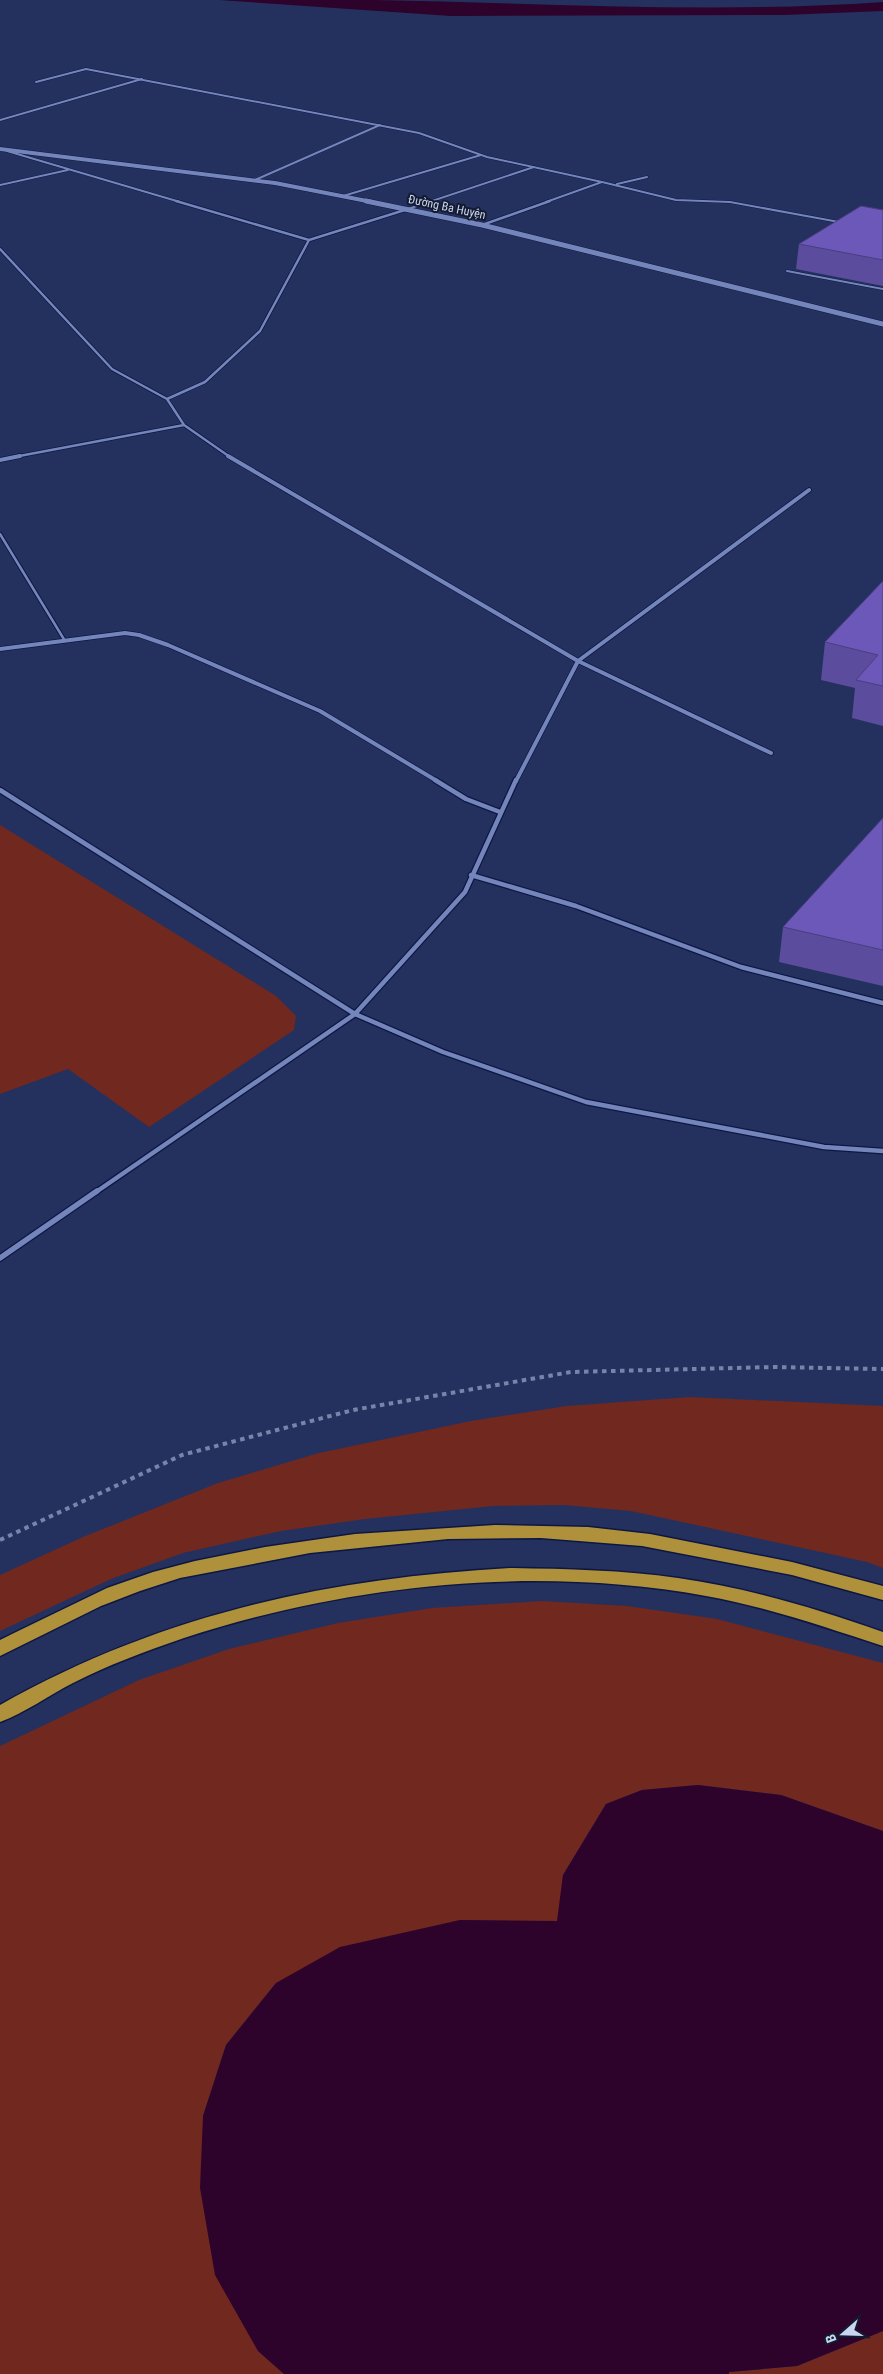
<svg xmlns="http://www.w3.org/2000/svg" width="883" height="2374" viewBox="0 0 883 2374" font-family="'Roboto Condensed',sans-serif">
<style>
.green{fill:#70281f}
.water{fill:#2d032b}
.lines{fill:none;stroke-linecap:round;stroke-linejoin:round}
.service-far1-casing{stroke:#0e1742;stroke-width:3}
.service-casing{stroke:#0e1742;stroke-width:4.5}
.minor-far4-casing{stroke:#0e1742;stroke-width:3}
.minor-far3-casing{stroke:#0e1742;stroke-width:4}
.minor-far2-casing{stroke:#0e1742;stroke-width:5.5}
.minor-far1-casing{stroke:#0e1742;stroke-width:7}
.minor-casing{stroke:#0e1742;stroke-width:8}
.tertiary-far1-casing{stroke:#0e1742;stroke-width:5}
.tertiary-casing{stroke:#0e1742;stroke-width:6}
.motorway-casing{stroke:#0e1742;stroke-width:3}
.path{stroke:#7884a9;stroke-width:4;stroke-dasharray:4.5 4.5;stroke-linecap:butt}
.service-far1{stroke:#7385ba;stroke-width:2}
.service{stroke:#7385ba;stroke-width:2.5}
.minor-far4{stroke:#7385ba;stroke-width:2}
.minor-far3{stroke:#7385ba;stroke-width:2.5}
.minor-far2{stroke:#7385ba;stroke-width:4}
.minor-far1{stroke:#7385ba;stroke-width:4.5}
.minor{stroke:#7385ba;stroke-width:5.5}
.tertiary-far1{stroke:#7385ba;stroke-width:4}
.tertiary{stroke:#7385ba;stroke-width:5}
.motorway{fill:#af913c;fill-rule:evenodd}
.wall{fill:#5c4c9e}
.building{fill:#6b58b8;stroke:#4b3e81}
.labels{text-anchor:middle;stroke-width:4;stroke-linejoin:round;paint-order:stroke}
.far-street-label{font-size:12px;fill:#cad5f2;stroke:#141b30}
</style>
<rect width="100%" height="100%" fill="#24315f"/>
<path class="green" d="M 0,825 L 276,996 L 296,1016 L 294,1030 L 149,1127 L 68,1069 L 0,1094 Z
M 691,1397 L 883,1406 L 883,1568 L 867,1562 L 631,1511 L 564,1505 L 493,1506 L 365,1519 L 281,1531 L 183,1553 L 111,1579 L 0,1631 L 0,1575 L 83,1537 L 218,1483 L 319,1453 L 471,1421 L 566,1406 Z
M 542,1601 L 627,1606 L 717,1619 L 883,1663 L 883,1831 L 781,1795 L 698,1785 L 642,1790 L 606,1804 L 563,1875 L 558,1922 L 460,1920 L 276,1983 L 226,2045 L 203,2116 L 258,2351 L 284,2374 L 0,2374 L 0,1746 L 139,1680 L 229,1649 L 338,1623 L 432,1608 Z
M 883,2331 L 883,2374 L 729,2374 L 729,2372 L 797,2366 Z"/>
<path class="water" d="M 219,0 C 271,0 322,0 374,0 C 543,3 713,14 883,2 L 883,11 L 784,15 L 451,16 Z
M 698,1785 L 781,1795 L 883,1831 L 883,2331 L 797,2366 L 729,2372 L 729,2374 L 284,2374 L 258,2351 L 215,2275 L 200,2188 L 203,2116 L 226,2045 L 276,1983 L 340,1947 L 460,1920 L 557,1921 L 563,1875 L 606,1804 L 642,1790 Z"/>
<g class="lines">
<defs>
<path id="service-far1" d="M 0,120 L 142,79
M 255,180 L 380,125
M 602,182 L 676,200 L 730,202 L 839,222
M 617,184 L 647,177
M 343,196 L 481,155
M 408,209 L 534,167
M 787,271 L 883,289"/>
<path id="service" d="M 0,534 L 65,641"/>
<path id="minor-far4" d="M 36,82 L 86,69 L 419,133 L 487,157 L 602,182 L 546,202
M 7,151 L 180,202
M 0,185 L 68,170"/>
<path id="minor-far3" d="M 176,201 L 309,240 L 260,331 L 205,382 L 167,399 L 184,425 L 230,457
M 482,225 L 550,201
M 309,240 L 408,209
M 0,249 L 112,369 L 167,399
M 14,457 L 184,425"/>
<path id="minor-far2" d="M 228,456 L 578,661 L 516,781
M 0,460 L 20,456
M 0,649 L 125,633 L 139,635 L 168,645 L 320,711 L 437,781
M 771,753 L 578,661 L 809,490"/>
<path id="minor-far1" d="M 435,780 L 466,799 L 500,812
M 0,790 L 355,1014 L 465,892 L 516,780
M 471,875 L 576,906 L 741,967 L 883,1003
M 96,1192 L 355,1014 L 443,1052 L 586,1102 L 824,1147 L 883,1151"/>
<path id="minor" d="M 0,1258 L 97,1191"/>
<path id="tertiary-far1" d="M 0,149 L 275,183 L 372,202"/>
<path id="tertiary" d="M 366,201 L 482,225 L 883,324"/>
<path id="motorway" d="M 495,1525 L 588,1527 L 650,1534 L 792,1562 L 883,1586 L 883,1600 L 792,1575 L 642,1546 L 541,1538 L 448,1539 L 310,1553 L 180,1578 L 140,1591 L 101,1606 L 0,1656 L 0,1640 L 12,1634 L 107,1588 L 153,1572 L 195,1561 L 265,1547 L 355,1534 Z
M 512,1568 C 567,1569 623,1570 678,1578 C 748,1588 816,1608 883,1632 L 883,1646 C 824,1627 767,1607 706,1596 C 534,1565 350,1584 184,1638 C 146,1651 108,1665 73,1683 C 49,1695 25,1713 0,1722 L 0,1705 C 161,1614 329,1578 512,1568 Z"/>
</defs>
<use href="#service-far1" class="service-far1-casing"/>
<use href="#service" class="service-casing"/>
<use href="#minor-far4" class="minor-far4-casing"/>
<use href="#minor-far3" class="minor-far3-casing"/>
<use href="#minor-far2" class="minor-far2-casing"/>
<use href="#minor-far1" class="minor-far1-casing"/>
<use href="#minor" class="minor-casing"/>
<use href="#tertiary-far1" class="tertiary-far1-casing"/>
<use href="#tertiary" class="tertiary-casing"/>
<use href="#motorway" class="motorway-casing"/>
<path class="path" d="M 0,1540 L 182,1455 L 353,1410 L 571,1372 L 774,1367 L 883,1369"/>
<use href="#service-far1" class="service-far1"/>
<use href="#service" class="service"/>
<use href="#minor-far4" class="minor-far4"/>
<use href="#minor-far3" class="minor-far3"/>
<use href="#minor-far2" class="minor-far2"/>
<use href="#minor-far1" class="minor-far1"/>
<use href="#minor" class="minor"/>
<use href="#tertiary-far1" class="tertiary-far1"/>
<use href="#tertiary" class="tertiary"/>
<use href="#motorway" class="motorway"/>
</g>
<path class="wall" d="M 883,210 L 883,286 L 796,269 L 799,244 Z
M 883,581 L 883,726 L 852,718 L 855,688 L 821,680 L 825,642 Z
M 883,818 L 883,986 L 779,962 L 783,927 Z"/>
<path class="building" d="M 861,206 L 883,210 L 883,260 L 799,244 Z
M 883,581 L 883,686 L 856,680 L 878,655 L 825,642 Z
M 883,818 L 883,950 L 783,927 Z"/>
<g class="labels">
<g class="far-street-label">
<text transform="translate(447 207) rotate(12)" y="4">Đường Ba Huyện</text>
</g>
</g>
<g transform="translate(843 2334) rotate(250)" stroke="#141b30" stroke-width="4" paint-order="stroke">
<path d="M0-4L9 19L0 12L-9 19Z" fill="#cad5f2"/>
<text y="-8" font-size="14" font-weight="bold" text-anchor="middle" fill="#cad5f2">B</text>
</g>
</svg>
